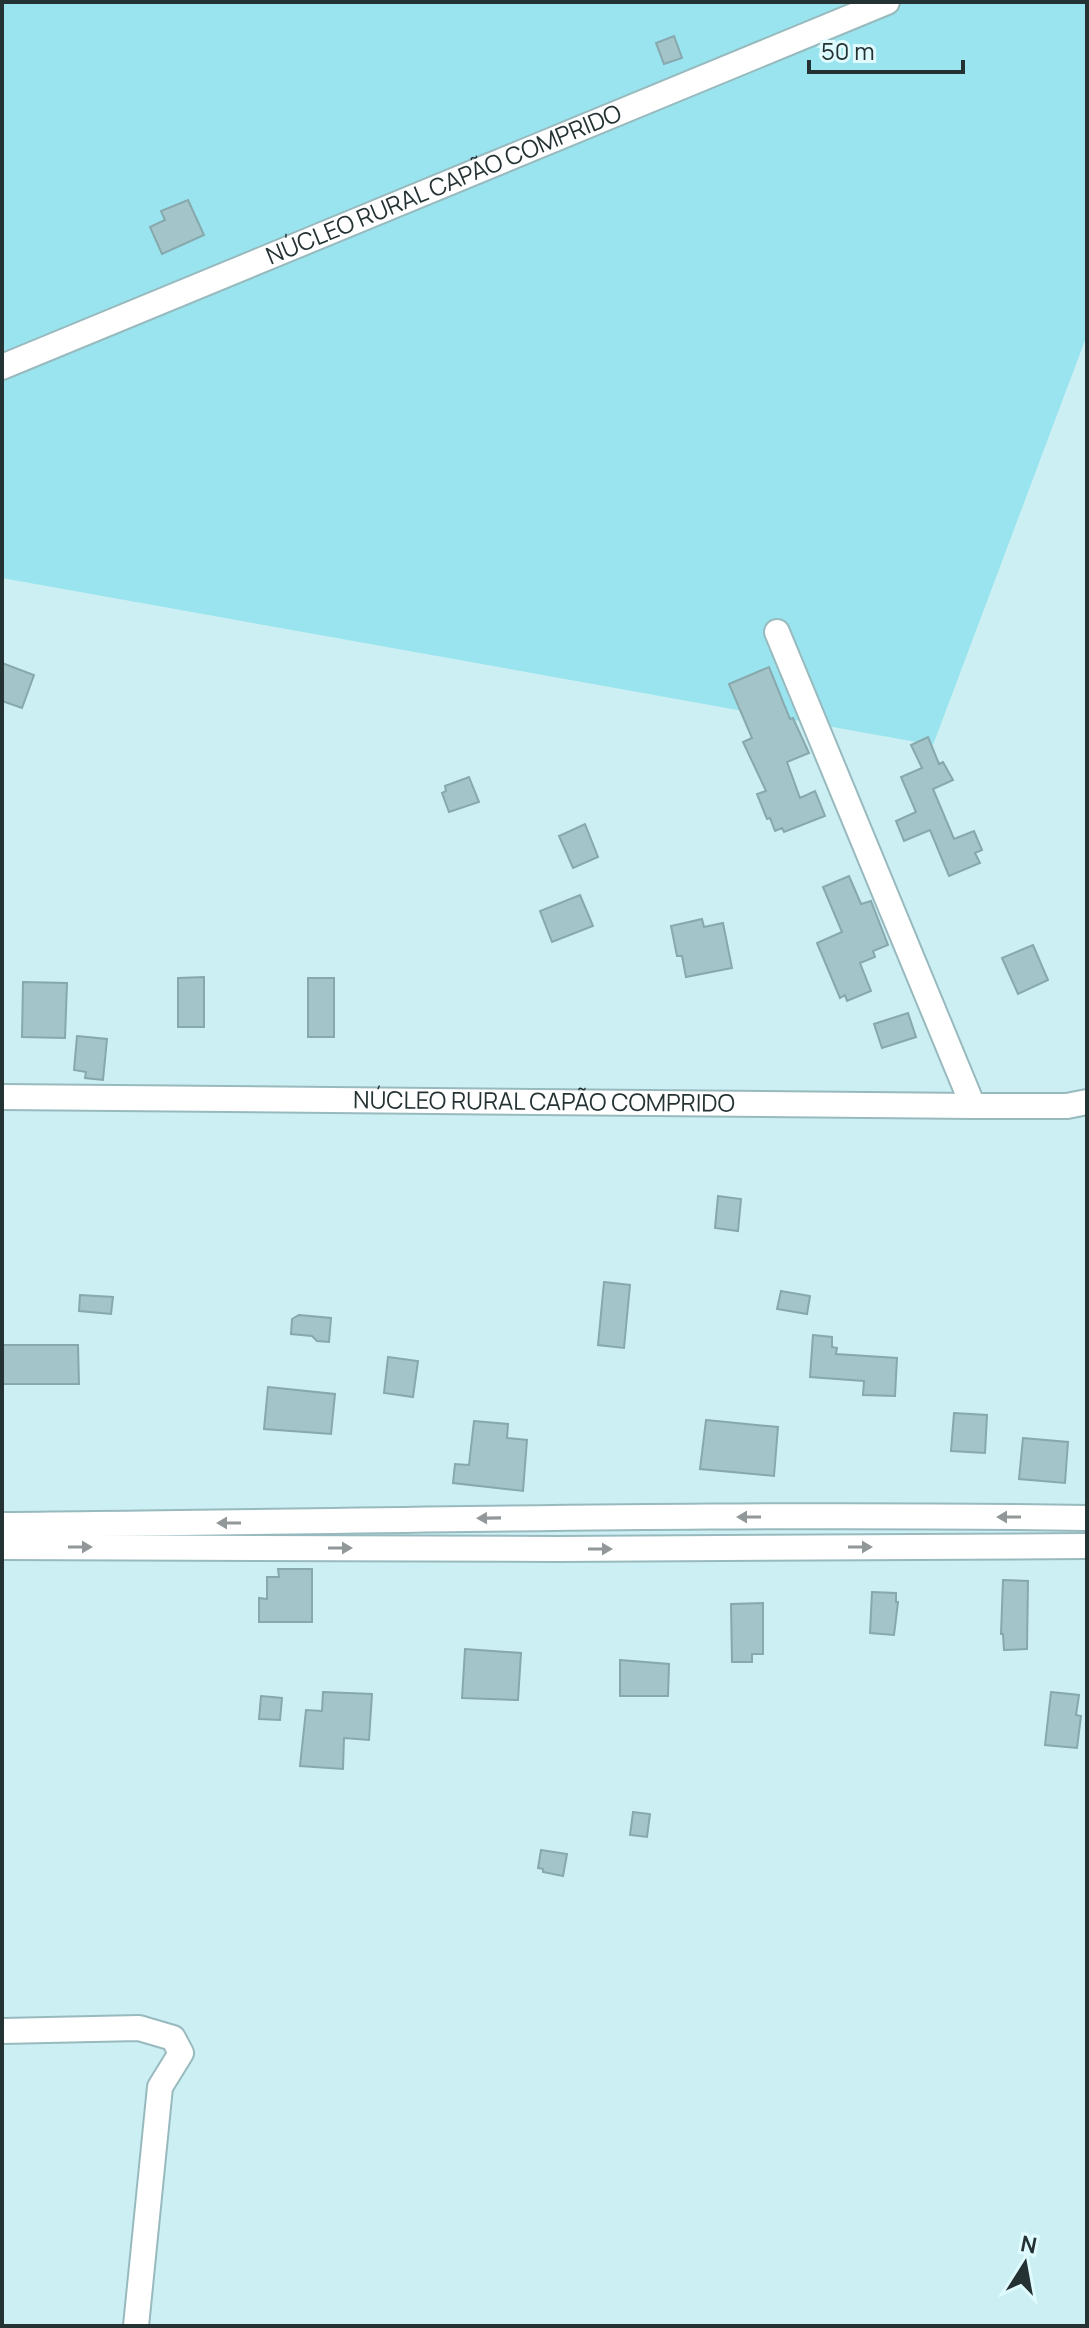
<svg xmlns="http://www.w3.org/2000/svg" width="1089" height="2328" viewBox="0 0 1089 2328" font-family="Manrope,sans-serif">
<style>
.green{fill:#99e4ee}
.building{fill:#a3c4c8;stroke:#87a8ac;stroke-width:2}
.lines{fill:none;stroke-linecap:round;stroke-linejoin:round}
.street-casing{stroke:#98babe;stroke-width:28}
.street{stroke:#fff;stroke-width:24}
.oneway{fill:#92989a}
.labels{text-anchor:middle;stroke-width:6;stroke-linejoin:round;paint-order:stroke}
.street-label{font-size:24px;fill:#253234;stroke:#dffbfe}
</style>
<rect width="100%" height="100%" fill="#cceff3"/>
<path class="green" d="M 2,2 L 1087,2 L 1087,335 L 933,745 L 2,578 Z"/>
<path class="building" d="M 674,36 L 682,58 L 664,64 L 656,43 Z
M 188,200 L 204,235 L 162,254 L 150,227 L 165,220 L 161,211 Z
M 2,663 L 34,675 L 22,708 L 2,701 Z
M 769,667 L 790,719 L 793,718 L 809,753 L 787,762 L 800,798 L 815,791 L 825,816 L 784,832 L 782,828 L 775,831 L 770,818 L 767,819 L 757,794 L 766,791 L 743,742 L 752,738 L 729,684 Z
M 928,737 L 939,764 L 943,762 L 953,780 L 933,789 L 954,839 L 974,831 L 982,850 L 975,853 L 980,863 L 949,876 L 930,830 L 904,841 L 896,821 L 916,812 L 901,777 L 922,768 L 911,745 Z
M 469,777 L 479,802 L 449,812 L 442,793 L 446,791 L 445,786 Z
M 585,824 L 598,857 L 573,868 L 559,836 Z
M 849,876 L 861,904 L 871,901 L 888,945 L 873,951 L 875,957 L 860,963 L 871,991 L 847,1001 L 845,995 L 840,998 L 817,943 L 842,932 L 823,887 Z
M 580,895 L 593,926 L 552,942 L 540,911 Z
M 702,919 L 704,927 L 723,923 L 732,968 L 686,977 L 682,956 L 677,956 L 671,926 Z
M 1033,945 L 1048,980 L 1018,994 L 1002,958 Z
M 204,977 L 204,1027 L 178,1027 L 178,978 Z
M 308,978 L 334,978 L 334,1037 L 308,1037 Z
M 23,982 L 67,983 L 65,1038 L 22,1037 Z
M 908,1013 L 916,1037 L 882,1048 L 874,1024 Z
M 77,1036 L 107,1039 L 103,1080 L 85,1078 L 86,1072 L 74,1070 Z
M 718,1196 L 741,1199 L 738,1231 L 715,1228 Z
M 604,1282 L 630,1285 L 624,1348 L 598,1345 Z
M 781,1291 L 810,1296 L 807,1314 L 777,1309 Z
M 80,1295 L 113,1297 L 111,1314 L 79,1311 Z
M 299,1315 L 331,1318 L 329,1342 L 317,1341 L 312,1336 L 291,1334 L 292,1319 Z
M 813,1335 L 832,1337 L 832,1347 L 837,1348 L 836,1354 L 897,1358 L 895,1396 L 863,1395 L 864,1381 L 810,1377 Z
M 2,1345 L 78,1345 L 79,1384 L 2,1384 Z
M 388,1357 L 418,1361 L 413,1397 L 384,1393 Z
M 268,1387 L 335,1394 L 331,1434 L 264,1429 Z
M 954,1413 L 987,1415 L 985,1453 L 951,1451 Z
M 706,1420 L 778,1427 L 774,1476 L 700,1469 Z
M 474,1421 L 508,1424 L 507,1438 L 527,1440 L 523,1491 L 453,1483 L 455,1464 L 469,1465 Z
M 1023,1438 L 1068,1442 L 1065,1483 L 1019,1479 Z
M 278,1569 L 312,1569 L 312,1622 L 259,1622 L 259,1598 L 267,1599 L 267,1577 L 279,1577 Z
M 1003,1580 L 1028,1581 L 1027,1649 L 1004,1650 L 1003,1634 L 1001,1634 Z
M 872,1592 L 896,1593 L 896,1602 L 898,1602 L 894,1635 L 870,1633 Z
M 763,1603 L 763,1654 L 752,1654 L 752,1662 L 732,1662 L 731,1604 Z
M 465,1649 L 521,1653 L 518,1700 L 462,1698 Z
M 620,1660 L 669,1664 L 668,1696 L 620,1696 Z
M 323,1692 L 372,1694 L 369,1740 L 344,1738 L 343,1769 L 300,1766 L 306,1710 L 322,1711 Z
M 1051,1692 L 1079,1695 L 1076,1715 L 1081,1716 L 1077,1748 L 1045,1745 Z
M 261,1696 L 282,1698 L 280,1720 L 259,1719 Z
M 633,1812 L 650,1814 L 647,1837 L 630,1835 Z
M 541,1850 L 567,1854 L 563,1876 L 543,1872 L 543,1869 L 538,1868 Z"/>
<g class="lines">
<defs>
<g id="street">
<path id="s1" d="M 2,367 L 887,2"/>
<path d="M 777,632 L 973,1106"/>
<path id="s2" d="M 2,1097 L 973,1106 L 1067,1106 L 1087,1102"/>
<path d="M 2,1525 C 364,1522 725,1512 1087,1518"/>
<path d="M 2,1547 L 557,1549 L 1087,1546"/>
<path d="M 2,2031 L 139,2028 L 173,2038 L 181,2053 L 160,2087 L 136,2326"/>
</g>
</defs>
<use href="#street" class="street-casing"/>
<use href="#street" class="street"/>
</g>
<defs><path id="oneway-solid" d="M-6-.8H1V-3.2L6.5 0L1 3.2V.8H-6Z" transform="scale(2)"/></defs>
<g class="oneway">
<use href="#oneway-solid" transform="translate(749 1517) rotate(-180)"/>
<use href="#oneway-solid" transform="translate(1009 1517) rotate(-180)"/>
<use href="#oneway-solid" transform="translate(489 1518) rotate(179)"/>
<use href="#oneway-solid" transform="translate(229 1523) rotate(180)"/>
<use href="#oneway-solid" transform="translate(80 1547)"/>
<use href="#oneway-solid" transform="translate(860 1547)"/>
<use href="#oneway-solid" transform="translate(340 1548)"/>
<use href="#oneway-solid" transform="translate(600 1549)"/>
</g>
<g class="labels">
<g class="street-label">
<text dy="8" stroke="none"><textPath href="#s1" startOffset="478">NÚCLEO RURAL CAPÃO COMPRIDO</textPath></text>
<text dy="8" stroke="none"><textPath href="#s2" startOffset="542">NÚCLEO RURAL CAPÃO COMPRIDO</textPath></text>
</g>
</g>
<rect width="1089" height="2328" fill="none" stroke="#253234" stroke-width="8"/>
<g transform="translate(1025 2264) rotate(11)" stroke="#dffbfe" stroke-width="6" paint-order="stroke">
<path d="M0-6L14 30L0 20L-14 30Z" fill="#253234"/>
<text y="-12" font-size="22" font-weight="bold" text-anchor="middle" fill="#253234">N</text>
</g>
<path d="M809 60v12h154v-12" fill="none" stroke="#253234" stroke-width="4"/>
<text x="821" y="60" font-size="24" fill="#253234" stroke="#dffbfe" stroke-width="6" paint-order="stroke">50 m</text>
</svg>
